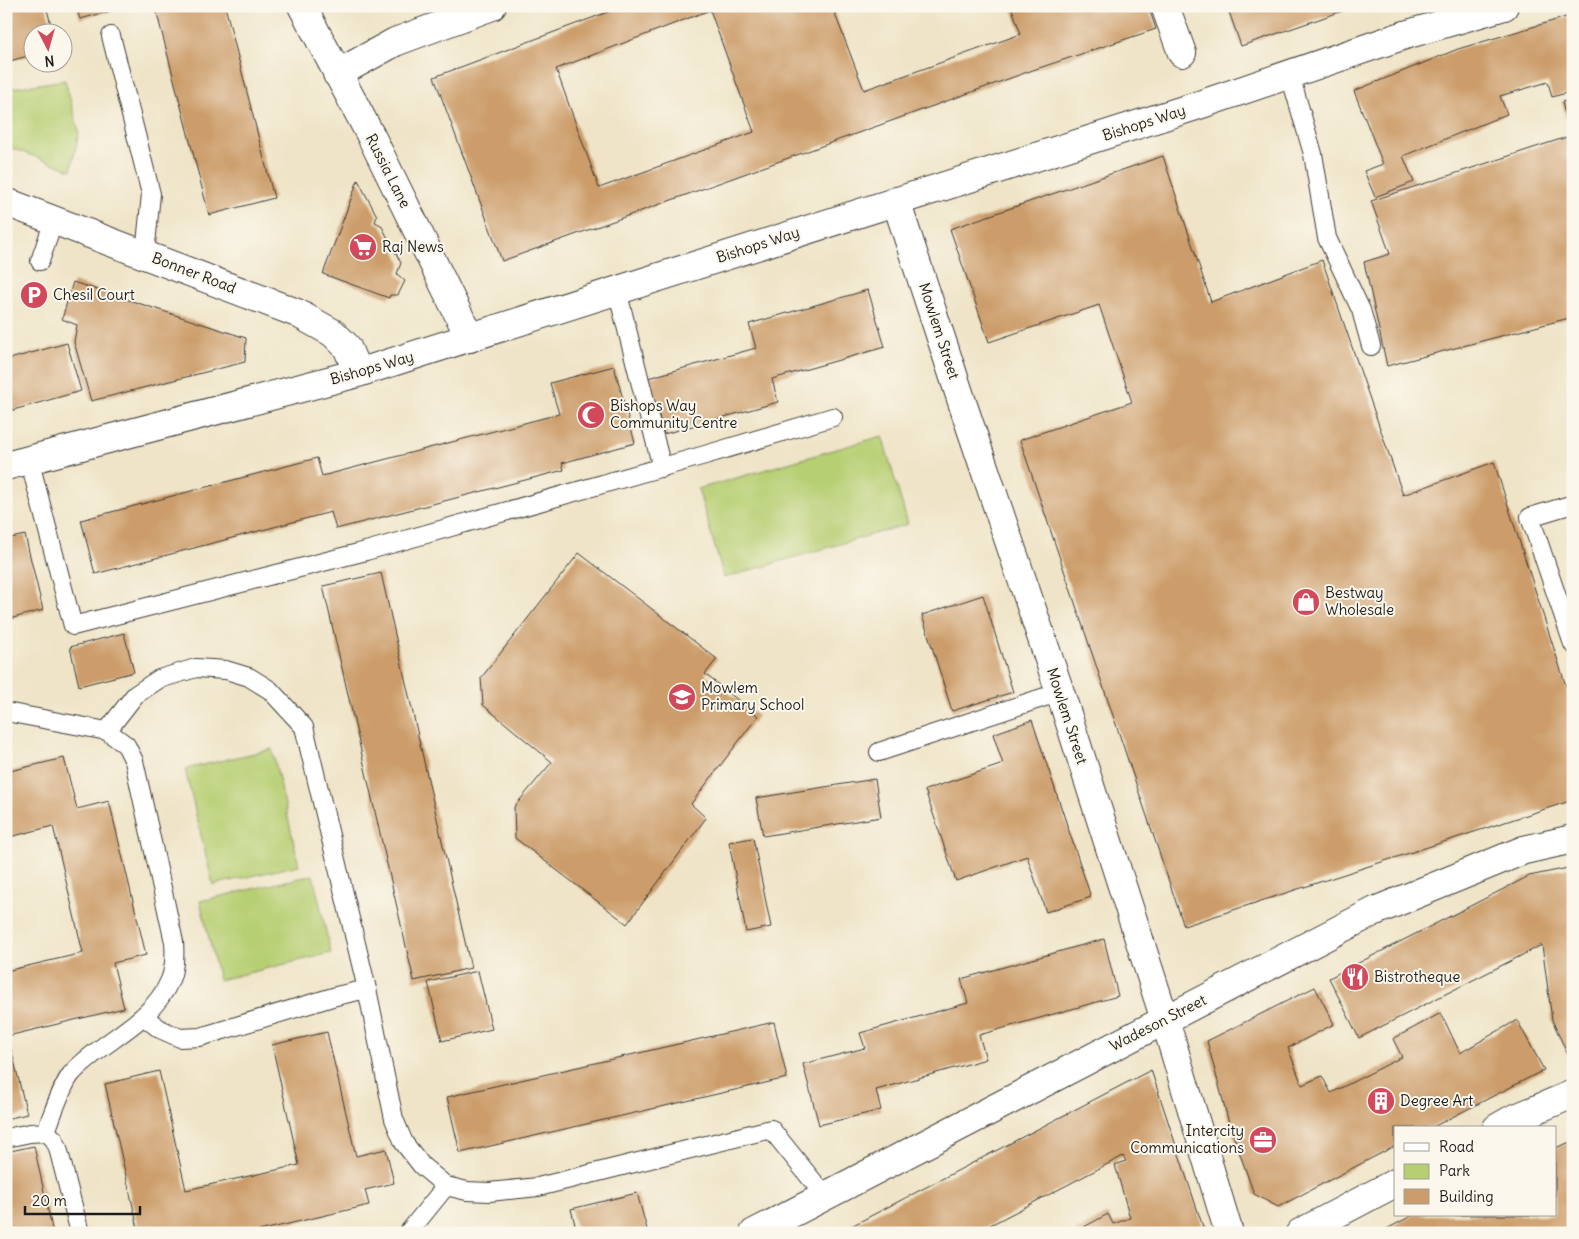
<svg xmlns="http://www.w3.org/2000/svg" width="1579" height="1239" viewBox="0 0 1579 1239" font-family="Delius,sans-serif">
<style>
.green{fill:#b7cf73;stroke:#6a7648}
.building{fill:#cc9d6a;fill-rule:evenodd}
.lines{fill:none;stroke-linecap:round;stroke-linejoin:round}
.lane-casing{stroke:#3c3a36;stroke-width:20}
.street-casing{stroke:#3c3a36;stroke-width:30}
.secondary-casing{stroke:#3c3a36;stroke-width:30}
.lane{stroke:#fff;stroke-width:18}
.street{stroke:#fff;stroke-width:28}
.secondary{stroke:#fff;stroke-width:28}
.labels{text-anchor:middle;stroke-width:4;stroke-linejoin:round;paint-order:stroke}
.street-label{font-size:15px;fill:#1c1c1c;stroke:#fbf7ec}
.poi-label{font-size:15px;fill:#1c1c1c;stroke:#fbf7ec;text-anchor:start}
</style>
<rect width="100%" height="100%" fill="#fbf7ec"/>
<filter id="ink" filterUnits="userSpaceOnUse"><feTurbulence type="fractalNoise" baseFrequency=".02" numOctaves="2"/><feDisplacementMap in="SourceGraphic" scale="10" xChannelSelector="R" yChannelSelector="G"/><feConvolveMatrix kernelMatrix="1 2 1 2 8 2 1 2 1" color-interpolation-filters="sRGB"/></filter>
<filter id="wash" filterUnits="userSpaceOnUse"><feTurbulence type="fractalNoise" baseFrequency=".0096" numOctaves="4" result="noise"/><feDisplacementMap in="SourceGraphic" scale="20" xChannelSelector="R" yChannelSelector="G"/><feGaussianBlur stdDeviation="1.12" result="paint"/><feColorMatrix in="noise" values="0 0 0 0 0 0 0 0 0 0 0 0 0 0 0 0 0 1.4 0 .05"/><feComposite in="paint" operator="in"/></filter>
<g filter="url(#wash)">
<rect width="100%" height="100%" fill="#efe4c7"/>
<path class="green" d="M 65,80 L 79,132 L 71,170 L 6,146 L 6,89 Z
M 882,436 L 908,524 L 724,578 L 698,489 Z
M 272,749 L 299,865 L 213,885 L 185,769 Z
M 313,875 L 331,953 L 219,980 L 200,901 Z"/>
<g id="blocks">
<path class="building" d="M 6,6 L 46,6 L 53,32 L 32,32 L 32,55 L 6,62 Z
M 76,6 L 126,6 L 126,7 L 80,19 Z
M 155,6 L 225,6 L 274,198 L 209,215 Z
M 624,6 L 832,6 L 864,90 L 1021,34 L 1011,6 L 1148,6 L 1156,29 L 1033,70 L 502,261 L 434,77 ZM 710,10 L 754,132 L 599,188 L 556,69 Z
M 1227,6 L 1354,6 L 1354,7 L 1241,46 Z
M 1573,15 L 1573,91 L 1552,97 L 1548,82 L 1500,96 L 1507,114 L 1403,156 L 1414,182 L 1375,197 L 1364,171 L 1383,164 L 1354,91 L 1458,49 Z
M 1573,99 L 1573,317 L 1387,366 L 1364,262 L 1390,254 L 1371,201 L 1570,136 L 1562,102 Z
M 1163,156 L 1211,302 L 1322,260 L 1403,495 L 1494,462 L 1573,708 L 1573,800 L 1184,926 L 1020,440 L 1132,402 L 1099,305 L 989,342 L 950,229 Z
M 358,180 L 377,216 L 375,222 L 381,225 L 401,263 L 397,274 L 405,281 L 398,295 L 390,295 L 389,298 L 323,274 Z
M 73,282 L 246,338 L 245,362 L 91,401 L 74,342 L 77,325 L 62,319 Z
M 868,290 L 885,347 L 772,379 L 778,402 L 664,434 L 648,378 L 756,348 L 749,324 Z
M 67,343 L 81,391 L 6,412 L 6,360 Z
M 614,366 L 635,443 L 562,463 L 564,470 L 336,529 L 331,512 L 95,574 L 81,520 L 317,458 L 322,476 L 559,414 L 550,383 Z
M 25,535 L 43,610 L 9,619 L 6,608 L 6,539 Z
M 579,553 L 717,659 L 705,674 L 758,716 L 691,804 L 706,818 L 627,924 L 515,838 L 514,807 L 552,762 L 483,705 L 481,678 Z
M 381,573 L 471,968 L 414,981 L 323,586 Z
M 983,595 L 1013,692 L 952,711 L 922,615 Z
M 124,633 L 134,672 L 79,686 L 70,647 Z
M 1032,720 L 1091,897 L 1046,912 L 1027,856 L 956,881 L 925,790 L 1003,764 L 993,734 Z
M 64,758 L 77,809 L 109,801 L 146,955 L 113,963 L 124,1008 L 8,1036 L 27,1114 L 6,1119 L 6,971 L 83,953 L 53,826 L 6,838 L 6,772 Z
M 875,779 L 881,817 L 763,836 L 756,798 Z
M 753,838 L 771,927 L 746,932 L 729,842 Z
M 1573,867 L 1573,1054 L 1568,1055 L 1552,1020 L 1542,945 L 1359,1038 L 1329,978 L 1529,876 Z
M 1104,939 L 1118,996 L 979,1035 L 986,1059 L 876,1090 L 881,1110 L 819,1125 L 803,1064 L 865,1048 L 860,1033 L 968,1003 L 961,979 Z
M 478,971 L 492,1029 L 442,1041 L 428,982 Z
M 1315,987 L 1334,1024 L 1288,1048 L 1302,1085 L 1322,1076 L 1331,1093 L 1402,1057 L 1393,1039 L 1441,1013 L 1460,1053 L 1517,1020 L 1544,1070 L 1431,1128 L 1395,1128 L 1395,1146 L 1278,1207 L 1254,1194 L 1229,1123 L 1207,1041 Z
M 774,1022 L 787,1078 L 460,1153 L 447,1097 Z
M 327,1032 L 356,1156 L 386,1149 L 394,1183 L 365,1190 L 369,1205 L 250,1233 L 139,1233 L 105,1084 L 159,1071 L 186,1190 L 299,1165 L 272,1045 Z
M 1151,1070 L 1205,1233 L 1073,1233 L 1108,1214 L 1113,1224 L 1130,1218 L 1115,1165 L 1126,1161 L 1123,1156 L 975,1233 L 838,1233 Z
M 1573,1141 L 1573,1233 L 1379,1233 L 1413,1215 L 1555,1215 L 1555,1148 Z
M 34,1146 L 53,1233 L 6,1233 L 6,1152 Z
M 637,1193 L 648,1233 L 577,1233 L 571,1209 Z"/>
</g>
</g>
<g filter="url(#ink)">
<use href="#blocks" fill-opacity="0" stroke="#3c3a36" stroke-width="1"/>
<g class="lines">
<defs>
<path id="lane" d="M 111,36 L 151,194 L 145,254
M 1290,75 L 1313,154 L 1327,238 L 1361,310 L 1371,346
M 40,261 L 54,220
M 617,290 L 662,468
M 29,459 L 73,626 L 366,551 L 705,455 L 833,417
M 1573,504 L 1530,517 L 1573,644
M 6,712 L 107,731 L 126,745 L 134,761 L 174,942 C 175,955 175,968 170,980 C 152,1023 103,1040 73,1072 C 63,1082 51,1118 46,1132
M 107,731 L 135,695 L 159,679 L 196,668 L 226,670 L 249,677 L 270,690 L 304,727 L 367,989 L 394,1119 L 404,1143 L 422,1166 L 446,1186
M 879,752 L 1060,692
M 143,1016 L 160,1029 L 180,1038 L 200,1037 L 336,996 L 367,989
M 6,1138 L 30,1133 L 46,1132 L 54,1139 L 58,1148 L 80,1233
M 408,1233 L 446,1186 L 467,1191 L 489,1192 L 538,1187 L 771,1129 L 825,1196"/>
<path id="street" d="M 302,6 L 371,136 L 470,338
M 1165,6 L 1182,53
M 337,74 L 395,42 L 492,6
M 896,201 L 964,408 L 1060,692 L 1165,1020 L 1229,1233
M 1497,1128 L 1511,1120 L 1573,1094
M 754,1233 L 1375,911 L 1524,850 L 1573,839
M 1300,1233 L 1395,1183"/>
<path id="secondary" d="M 6,202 L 297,313 L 333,333 L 347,347 L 358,373
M 6,466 L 358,373 L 1199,105 L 1405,35 L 1504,6"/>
</defs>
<use href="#lane" class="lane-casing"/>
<use href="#street" class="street-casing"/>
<use href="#secondary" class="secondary-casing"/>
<use href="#lane" class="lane"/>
<use href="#street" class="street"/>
<use href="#secondary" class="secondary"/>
</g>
</g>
<defs>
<symbol id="supermarket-disc" viewBox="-11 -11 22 22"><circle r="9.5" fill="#d1495b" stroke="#fbf7ec"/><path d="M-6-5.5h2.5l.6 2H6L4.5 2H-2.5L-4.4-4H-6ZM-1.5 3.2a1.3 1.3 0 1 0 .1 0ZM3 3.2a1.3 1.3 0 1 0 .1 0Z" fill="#fff"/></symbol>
<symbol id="parking-disc" viewBox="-11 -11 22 22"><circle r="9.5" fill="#d1495b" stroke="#fbf7ec"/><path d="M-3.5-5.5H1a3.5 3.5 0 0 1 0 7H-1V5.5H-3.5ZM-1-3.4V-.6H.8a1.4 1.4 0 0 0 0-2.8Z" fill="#fff"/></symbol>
<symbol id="mosque-disc" viewBox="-11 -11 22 22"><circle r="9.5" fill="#d1495b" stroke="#fbf7ec"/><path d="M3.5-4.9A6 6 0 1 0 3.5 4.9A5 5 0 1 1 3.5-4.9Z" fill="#fff"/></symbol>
<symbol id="shop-disc" viewBox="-11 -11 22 22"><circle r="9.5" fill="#d1495b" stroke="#fbf7ec"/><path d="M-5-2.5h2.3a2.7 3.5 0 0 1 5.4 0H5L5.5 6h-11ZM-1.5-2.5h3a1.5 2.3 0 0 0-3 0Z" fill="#fff"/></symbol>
<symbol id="school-disc" viewBox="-11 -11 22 22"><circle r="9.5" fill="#d1495b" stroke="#fbf7ec"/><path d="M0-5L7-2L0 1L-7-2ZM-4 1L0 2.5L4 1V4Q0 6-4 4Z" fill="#fff"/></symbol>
<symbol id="restaurant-disc" viewBox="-11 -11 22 22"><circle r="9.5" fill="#d1495b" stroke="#fbf7ec"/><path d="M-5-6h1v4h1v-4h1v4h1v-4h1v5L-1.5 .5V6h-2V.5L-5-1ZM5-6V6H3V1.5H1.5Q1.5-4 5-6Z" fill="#fff"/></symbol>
<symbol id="building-disc" viewBox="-11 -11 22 22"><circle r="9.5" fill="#d1495b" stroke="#fbf7ec"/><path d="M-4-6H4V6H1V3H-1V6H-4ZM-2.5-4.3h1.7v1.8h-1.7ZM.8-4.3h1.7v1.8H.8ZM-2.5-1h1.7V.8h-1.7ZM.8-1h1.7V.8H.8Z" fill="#fff"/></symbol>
<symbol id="office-disc" viewBox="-11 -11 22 22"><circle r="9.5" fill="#d1495b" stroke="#fbf7ec"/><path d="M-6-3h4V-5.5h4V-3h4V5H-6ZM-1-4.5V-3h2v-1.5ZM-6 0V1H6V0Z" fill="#fff"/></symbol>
</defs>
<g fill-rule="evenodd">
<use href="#supermarket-disc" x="347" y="231" width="32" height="32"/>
<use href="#parking-disc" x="18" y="279" width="32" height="32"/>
<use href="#mosque-disc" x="575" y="399" width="32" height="32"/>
<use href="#shop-disc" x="1290" y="586" width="32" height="32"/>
<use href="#school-disc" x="666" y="681" width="32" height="32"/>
<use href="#restaurant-disc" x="1339" y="961" width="32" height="32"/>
<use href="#building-disc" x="1365" y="1085" width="32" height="32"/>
<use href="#office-disc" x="1247" y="1124" width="32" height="32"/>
</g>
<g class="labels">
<g class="street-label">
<text transform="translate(1144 123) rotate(-18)" y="5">Bishops Way</text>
<text transform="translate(388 171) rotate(63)" y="5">Russia Lane</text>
<text transform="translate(758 245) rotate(-18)" y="5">Bishops Way</text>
<text transform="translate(194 273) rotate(21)" y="5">Bonner Road</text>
<text transform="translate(939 331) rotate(72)" y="5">Mowlem Street</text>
<text transform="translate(372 368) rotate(-16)" y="5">Bishops Way</text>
<text transform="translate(1067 716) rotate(72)" y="5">Mowlem Street</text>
<text transform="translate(1158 1023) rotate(-27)" y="5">Wadeson Street</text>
</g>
<g class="poi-label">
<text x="382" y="252">Raj News</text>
<text x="53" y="300">Chesil Court</text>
<text x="610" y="411">Bishops Way<tspan x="610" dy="17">Community Centre</tspan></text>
<text x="1325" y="598">Bestway<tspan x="1325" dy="17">Wholesale</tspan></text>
<text x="701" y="693">Mowlem<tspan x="701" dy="17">Primary School</tspan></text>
<text x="1374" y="982">Bistrotheque</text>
<text x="1400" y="1106">Degree Art</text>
<text x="1244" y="1136" text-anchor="end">Intercity<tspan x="1244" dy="17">Communications</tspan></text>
</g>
</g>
<rect width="1579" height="1239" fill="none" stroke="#fbf7ec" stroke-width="25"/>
<rect x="1394" y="1126" width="162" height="90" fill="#fbf7ec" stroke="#a29f99"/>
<rect x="1404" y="1143" width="25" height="8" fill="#ffffff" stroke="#a29f99"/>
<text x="1439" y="1152" font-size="15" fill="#1c1c1c">Road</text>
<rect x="1404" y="1164" width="25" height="15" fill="#b7cf73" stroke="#a29f99"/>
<text x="1439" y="1176" font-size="15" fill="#1c1c1c">Park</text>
<rect x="1404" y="1189" width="25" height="15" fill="#cc9d6a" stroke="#a29f99"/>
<text x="1439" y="1202" font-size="15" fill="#1c1c1c">Building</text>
<g transform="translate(48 48) rotate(174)"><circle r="24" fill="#fbf7ec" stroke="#a29f99"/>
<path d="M0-4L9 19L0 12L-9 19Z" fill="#d1495b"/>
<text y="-8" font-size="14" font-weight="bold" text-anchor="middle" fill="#1c1c1c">N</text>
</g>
<path d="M25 1206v8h115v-8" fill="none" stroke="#1c1c1c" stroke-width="2.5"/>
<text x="32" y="1206" font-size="15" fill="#1c1c1c" stroke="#fbf7ec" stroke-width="4" paint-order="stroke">20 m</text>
</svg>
